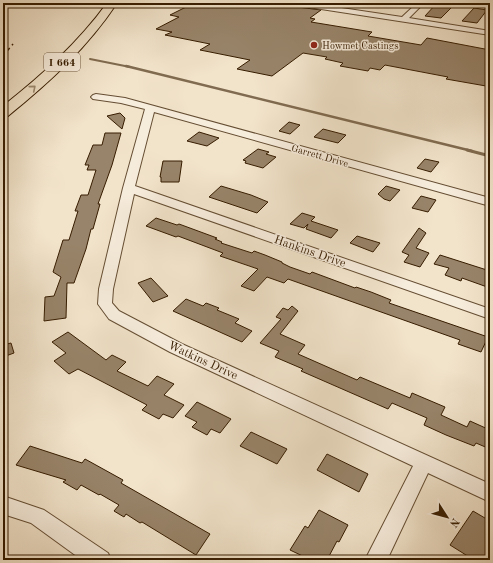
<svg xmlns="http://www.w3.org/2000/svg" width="493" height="563" viewBox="0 0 493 563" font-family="'Old Standard TT',serif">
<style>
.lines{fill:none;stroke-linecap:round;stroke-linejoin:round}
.stream-far2{stroke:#806b50;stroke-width:2}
.stream-far1{stroke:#806b50;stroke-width:2.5}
.stream{stroke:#806b50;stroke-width:3}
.building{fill:#98846a;stroke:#361c00}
.street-casing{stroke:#654e33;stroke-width:2}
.highway-casing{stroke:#361c00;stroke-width:2}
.street{fill:#f7eddd;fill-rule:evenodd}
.highway{fill:#f2e4cb;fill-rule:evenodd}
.rail{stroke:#361c00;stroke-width:1.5;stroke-dasharray:3.5 3.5;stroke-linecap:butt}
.oneway{stroke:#9d8a70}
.poi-dot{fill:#8f2418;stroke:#f7eddd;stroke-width:1.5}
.labels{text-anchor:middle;stroke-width:3;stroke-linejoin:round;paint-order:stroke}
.far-poi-label{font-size:10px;fill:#361c00;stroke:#f7eddd;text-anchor:start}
.far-street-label{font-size:10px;fill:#361c00;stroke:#f7eddd}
.shield{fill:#f7eddd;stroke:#705b42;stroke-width:1}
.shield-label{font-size:11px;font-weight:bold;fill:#361c00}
.street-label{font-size:12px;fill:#361c00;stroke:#f7eddd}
</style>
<rect width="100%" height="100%" fill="#f2e4cb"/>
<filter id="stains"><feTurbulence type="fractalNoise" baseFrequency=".005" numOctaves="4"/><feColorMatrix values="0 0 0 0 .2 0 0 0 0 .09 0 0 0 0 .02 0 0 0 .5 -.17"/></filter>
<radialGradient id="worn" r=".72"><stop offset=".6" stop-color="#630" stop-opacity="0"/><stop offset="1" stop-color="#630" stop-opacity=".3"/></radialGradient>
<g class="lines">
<path class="stream-far2" d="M 90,59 L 130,67"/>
<path class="stream-far1" d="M 126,66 L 472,151"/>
<path class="stream" d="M 467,150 L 490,156"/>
</g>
<path class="building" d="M 194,3 L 267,3 L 321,10 L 310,18 L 315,19 L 311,22 L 372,32 L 368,36 L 421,45 L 427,38 L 490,50 L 490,80 L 486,86 L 446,79 L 448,77 L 385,65 L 380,70 L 370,68 L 368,71 L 340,66 L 343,63 L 325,59 L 327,57 L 303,53 L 272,76 L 237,69 L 250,60 L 200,50 L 210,44 L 165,35 L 172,32 L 156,29 L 179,17 L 170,15 Z
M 436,4 L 452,7 L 441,18 L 425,16 Z
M 474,8 L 487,10 L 477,23 L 462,21 Z
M 120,113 L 125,118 L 122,129 L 107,116 Z
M 289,122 L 300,125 L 290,134 L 279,131 Z
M 323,129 L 346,135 L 338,143 L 314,137 Z
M 199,132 L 219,138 L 207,146 L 187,141 Z
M 105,133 L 121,133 L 112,165 L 98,204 L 100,204 L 93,229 L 91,229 L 86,249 L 74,283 L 67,283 L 66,318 L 44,321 L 45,297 L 54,296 L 61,277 L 53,272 L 63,240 L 69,240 L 78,211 L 75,211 L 81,195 L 88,195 L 96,170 L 87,170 L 89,165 L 85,165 L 93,145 L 102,145 Z
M 258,149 L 269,152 L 266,154 L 276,157 L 263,168 L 245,163 L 246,161 L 243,160 Z
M 425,159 L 439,162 L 431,172 L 417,168 Z
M 163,161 L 182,161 L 179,182 L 161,182 L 161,177 L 160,177 Z
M 221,186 L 251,195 L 268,202 L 257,213 L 209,197 Z
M 386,186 L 400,190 L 390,201 L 384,199 L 378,194 Z
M 421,196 L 436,200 L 428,212 L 412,208 Z
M 302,213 L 315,217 L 311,221 L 338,230 L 331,238 L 306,229 L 308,224 L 304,228 L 290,224 Z
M 156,218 L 177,225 L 179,224 L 217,238 L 215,239 L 222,242 L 221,243 L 252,253 L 254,251 L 265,255 L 282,262 L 282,263 L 290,267 L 310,274 L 312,272 L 355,288 L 356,287 L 371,292 L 391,300 L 389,303 L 488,337 L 481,352 L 458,344 L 460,340 L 288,279 L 284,283 L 267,277 L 254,291 L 241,286 L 258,269 L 220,256 L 223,253 L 178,236 L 176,237 L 146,226 Z
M 419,228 L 426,233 L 416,248 L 429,253 L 420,267 L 404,262 L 409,255 L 402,252 Z
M 357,236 L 380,243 L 373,252 L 350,243 Z
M 440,255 L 490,271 L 490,288 L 462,278 L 461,281 L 445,275 L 449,268 L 434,264 Z
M 151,278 L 168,296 L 153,302 L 138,283 Z
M 186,299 L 203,306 L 206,303 L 219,308 L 217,310 L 239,319 L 235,323 L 252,331 L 242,342 L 173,311 Z
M 292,306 L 298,311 L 280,334 L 305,345 L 298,354 L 357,380 L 360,377 L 410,398 L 412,393 L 445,407 L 441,415 L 467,427 L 470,421 L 490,430 L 490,449 L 476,443 L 474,446 L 446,435 L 424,425 L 427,418 L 392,403 L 388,409 L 301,371 L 303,369 L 275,357 L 279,351 L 260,343 L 281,319 L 276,317 L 283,308 L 288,310 Z
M 68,332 L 106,360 L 112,355 L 126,362 L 117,371 L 148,386 L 157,376 L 174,384 L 164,395 L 184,405 L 173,418 L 163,414 L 159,419 L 142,410 L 147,405 L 78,369 L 69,374 L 54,361 L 66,353 L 52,342 Z
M 11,343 L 14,353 L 3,357 L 3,345 Z
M 197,402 L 231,419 L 220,433 L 211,429 L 207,435 L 192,427 L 197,422 L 185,416 Z
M 251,432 L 287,449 L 277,464 L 240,446 Z
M 30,446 L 82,463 L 85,459 L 123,480 L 121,483 L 210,534 L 196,555 L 142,522 L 140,523 L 126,514 L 124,517 L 114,511 L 119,505 L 100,494 L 99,495 L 81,485 L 77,490 L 63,482 L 66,480 L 16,465 Z
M 327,454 L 368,474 L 359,492 L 317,470 Z
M 319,510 L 348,525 L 339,542 L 337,541 L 327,560 L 311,560 L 290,550 L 305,526 L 308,528 Z
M 473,511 L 490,521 L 490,560 L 474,560 L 450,545 Z"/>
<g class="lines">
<defs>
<path id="street" d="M 292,3 L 308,3 L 402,17 L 417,3 L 424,3 L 409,18 L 490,31 L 490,35 L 295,5 Z
M 96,94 L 125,98 L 490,198 L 490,206 L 154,112 L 135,186 L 490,309 L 490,319 L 134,194 L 113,289 L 112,303 L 119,311 L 182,344 L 490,484 L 490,502 L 428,473 L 387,560 L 365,560 L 413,466 L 170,352 L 109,319 L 98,304 L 99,289 L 123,188 L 145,109 L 121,103 L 93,99 L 91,97 L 93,95 Z
M 3,496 L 44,510 L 108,553 L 111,560 L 82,560 L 31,523 L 3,514 Z"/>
<path id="highway" d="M 107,3 L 117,3 C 87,48 50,82 8,116 L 3,118 L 3,106 C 42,75 78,43 107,3 Z"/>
</defs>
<use href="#street" class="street-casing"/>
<use href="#highway" class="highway-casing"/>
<use href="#street" class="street"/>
<use href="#highway" class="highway"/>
<path class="rail" d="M 3,56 L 13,44"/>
</g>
<defs><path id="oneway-chevron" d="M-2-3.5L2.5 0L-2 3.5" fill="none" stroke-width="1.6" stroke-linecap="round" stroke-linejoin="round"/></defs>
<use class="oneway" href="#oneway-chevron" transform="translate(33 88) rotate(-40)"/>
<circle class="poi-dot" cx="314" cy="45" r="4"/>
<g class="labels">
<g class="far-poi-label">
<text x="322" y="49">Howmet Castings</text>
</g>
<g class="far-street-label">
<text transform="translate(320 155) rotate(16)" y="4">Garrett Drive</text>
</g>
<rect class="shield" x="44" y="53" width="36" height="18" rx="3"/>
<g class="shield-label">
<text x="62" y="66">I 664</text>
</g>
<g class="street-label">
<text transform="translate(310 251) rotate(19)" y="4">Hankins Drive</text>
<text transform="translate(203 360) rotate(25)" y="4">Watkins Drive</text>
</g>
</g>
<rect width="493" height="563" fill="none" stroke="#f2e4cb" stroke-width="16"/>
<rect x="4" y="4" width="485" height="555" fill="none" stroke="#361c00" stroke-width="2"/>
<rect x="8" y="8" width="477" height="547" fill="none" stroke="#361c00"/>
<g transform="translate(447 517) rotate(126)" stroke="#f7eddd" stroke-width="3" paint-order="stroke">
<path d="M0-3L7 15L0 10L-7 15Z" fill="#361c00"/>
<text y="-6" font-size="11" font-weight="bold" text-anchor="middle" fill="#361c00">N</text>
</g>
<rect width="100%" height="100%" filter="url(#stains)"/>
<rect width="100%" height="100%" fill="url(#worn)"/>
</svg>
